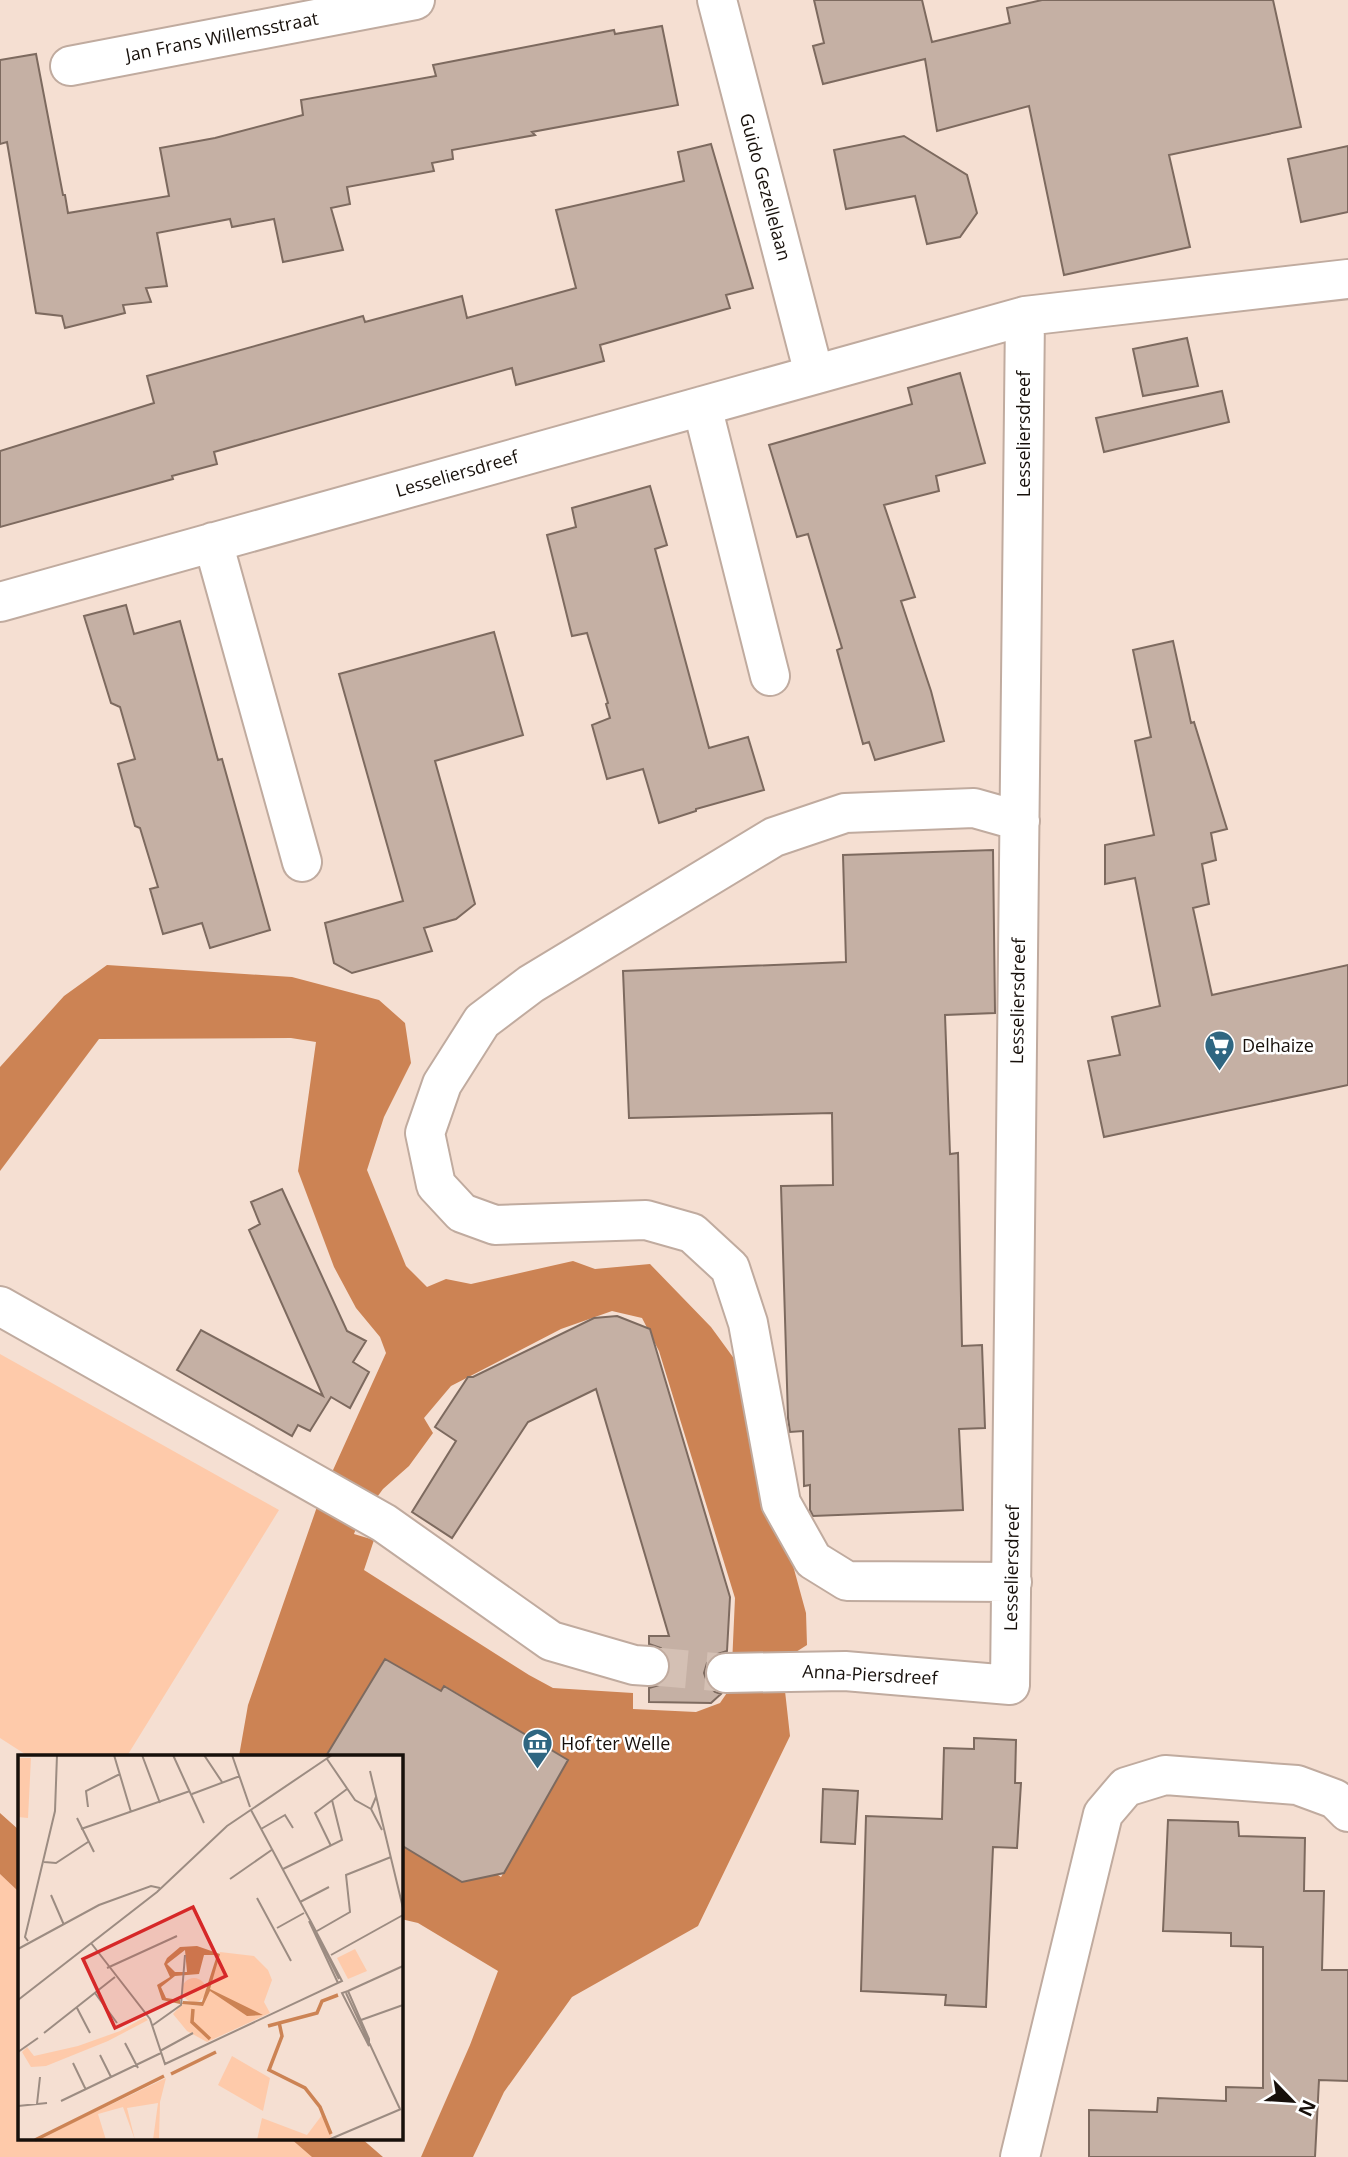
<svg xmlns="http://www.w3.org/2000/svg" width="1348" height="2157" viewBox="0 0 1348 2157" font-family="'Open Sans',sans-serif">
<style>
.green{fill:#fecaaa}
.water{fill:#cc8354;fill-rule:evenodd}
.building{fill:#c5b0a4;stroke:#7d6a5f;stroke-width:2}
.lines{fill:none;stroke-linecap:round;stroke-linejoin:round}
.minor-tunnel{stroke:#d4c0b4;stroke-width:38;stroke-dasharray:38 19;stroke-linecap:butt}
.minor-casing{stroke:#c0ab9f;stroke-width:42}
.minor{stroke:#fff;stroke-width:38}
.labels{text-anchor:middle;stroke-width:5;stroke-linejoin:round;paint-order:stroke}
.street-label{font-size:18px;fill:#17100b;stroke:#fff}
.poi-label{font-size:18px;fill:#17100b;stroke:#fff;text-anchor:start}
.inset-river{fill:none;stroke:#cc8354;stroke-width:3.5}
.inset-road{fill:none;stroke:#9c8c82;stroke-width:2}
.view{fill:#d62828;fill-opacity:0.15;stroke:#d62828;stroke-width:3.5}
.inset-edge{fill:none;stroke:#17100b;stroke-width:3.5}
</style>
<rect width="100%" height="100%" fill="#f5dfd2"/>
<path class="green" d="M 0,1354 L 279,1510 L 127,1756 L 28,1756 L 0,1738 Z
M 0,1874 L 19,1892 L 19,2138 L 290,2138 L 313,2157 L 0,2157 Z"/>
<path class="water" d="M 107,965 L 292,977 L 379,1000 L 405,1023 L 411,1063 L 384,1117 L 367,1170 L 406,1266 L 427,1287 L 446,1279 L 471,1284 L 573,1261 L 595,1269 L 650,1264 L 711,1327 L 738,1364 L 806,1613 L 807,1645 L 788,1657 L 785,1691 L 790,1736 L 698,1926 L 572,1997 L 504,2092 L 473,2157 L 421,2157 L 470,2045 L 498,1971 L 418,1923 L 401,1919 L 401,1845 L 462,1882 L 481,1878 L 487,1868 L 501,1877 L 568,1760 L 445,1686 L 441,1691 L 385,1660 L 326,1756 L 239,1756 L 248,1705 L 319,1501 L 386,1353 L 380,1337 L 356,1308 L 334,1267 L 298,1171 L 316,1042 L 291,1038 L 99,1039 L 0,1171 L 0,1067 L 64,996 ZM 612,1311 L 642,1318 L 659,1351 L 735,1598 L 731,1687 L 720,1703 L 696,1712 L 633,1709 L 633,1693 L 553,1688 L 529,1675 L 364,1570 L 374,1540 L 354,1534 L 358,1523 L 383,1489 L 409,1466 L 433,1433 L 424,1418 L 451,1386 L 561,1329 Z
M 0,1813 L 19,1830 L 19,1892 L 0,1874 Z
M 290,2138 L 361,2138 L 383,2157 L 312,2157 Z"/>
<path class="building" d="M 814,0 L 922,0 L 932,42 L 1010,23 L 1007,8 L 1042,0 L 1273,0 L 1301,127 L 1169,155 L 1190,247 L 1064,275 L 1029,106 L 937,131 L 925,59 L 823,84 L 813,46 L 824,43 Z
M 662,26 L 678,105 L 532,132 L 535,135 L 452,150 L 453,159 L 432,163 L 434,171 L 347,187 L 350,204 L 331,208 L 343,250 L 283,262 L 274,219 L 232,227 L 230,219 L 157,233 L 167,286 L 146,288 L 151,302 L 123,305 L 125,313 L 65,328 L 62,316 L 36,313 L 7,142 L 0,144 L 0,60 L 36,54 L 63,195 L 65,195 L 68,213 L 169,196 L 160,148 L 215,138 L 303,115 L 301,100 L 436,76 L 433,65 L 614,30 L 615,34 Z
M 904,136 L 967,175 L 977,213 L 960,237 L 927,244 L 915,196 L 846,209 L 834,150 Z
M 711,144 L 753,288 L 726,295 L 730,308 L 600,345 L 604,361 L 516,385 L 512,368 L 214,452 L 217,464 L 172,476 L 173,479 L 0,527 L 0,451 L 154,403 L 147,376 L 363,316 L 365,322 L 462,296 L 467,318 L 576,288 L 556,210 L 684,181 L 678,152 Z
M 1348,146 L 1348,212 L 1301,222 L 1288,159 Z
M 1187,338 L 1198,386 L 1143,396 L 1133,349 Z
M 960,373 L 985,463 L 936,476 L 939,491 L 884,505 L 915,597 L 901,601 L 931,691 L 944,741 L 875,760 L 869,742 L 863,744 L 837,650 L 842,648 L 808,534 L 797,537 L 769,445 L 912,404 L 908,388 Z
M 1222,391 L 1229,422 L 1104,452 L 1096,418 Z
M 650,486 L 667,545 L 655,549 L 709,748 L 748,737 L 764,790 L 696,809 L 696,811 L 659,823 L 643,769 L 607,779 L 592,725 L 610,718 L 606,704 L 608,703 L 587,633 L 572,636 L 547,535 L 576,527 L 572,508 Z
M 126,605 L 134,634 L 180,621 L 218,760 L 222,759 L 270,930 L 210,948 L 202,923 L 163,934 L 150,889 L 158,887 L 140,828 L 135,826 L 118,764 L 135,759 L 120,707 L 111,703 L 84,616 Z
M 494,632 L 523,735 L 435,761 L 475,904 L 456,919 L 424,928 L 432,951 L 352,973 L 334,963 L 325,923 L 403,901 L 339,674 Z
M 1173,641 L 1191,723 L 1194,722 L 1227,829 L 1211,833 L 1216,860 L 1202,864 L 1209,904 L 1193,908 L 1212,995 L 1348,965 L 1348,1085 L 1104,1137 L 1088,1061 L 1120,1055 L 1112,1017 L 1160,1006 L 1135,878 L 1105,884 L 1105,845 L 1154,835 L 1135,741 L 1151,737 L 1133,650 Z
M 993,850 L 995,1013 L 945,1015 L 950,1154 L 958,1153 L 962,1346 L 982,1345 L 985,1428 L 959,1429 L 963,1510 L 813,1516 L 810,1510 L 810,1485 L 804,1486 L 803,1431 L 790,1432 L 788,1418 L 781,1186 L 833,1185 L 832,1113 L 629,1118 L 623,971 L 846,962 L 843,855 Z
M 282,1189 L 347,1331 L 366,1341 L 353,1362 L 369,1372 L 350,1408 L 331,1397 L 310,1431 L 298,1425 L 292,1436 L 177,1370 L 201,1330 L 323,1396 L 249,1230 L 260,1224 L 251,1202 Z
M 617,1316 L 650,1329 L 730,1597 L 727,1651 L 714,1655 L 707,1663 L 704,1673 L 708,1685 L 715,1692 L 721,1694 L 711,1703 L 649,1702 L 649,1688 L 659,1685 L 667,1679 L 671,1667 L 668,1656 L 661,1648 L 649,1644 L 649,1636 L 669,1636 L 596,1389 L 528,1422 L 452,1538 L 412,1512 L 456,1441 L 435,1427 L 468,1377 L 473,1377 L 594,1318 Z
M 385,1659 L 441,1691 L 444,1686 L 568,1760 L 504,1873 L 462,1882 L 401,1845 L 401,1756 L 326,1756 Z
M 974,1738 L 1016,1740 L 1015,1783 L 1021,1783 L 1017,1848 L 993,1847 L 986,2007 L 945,2005 L 946,1995 L 861,1991 L 866,1816 L 942,1819 L 944,1748 L 974,1749 Z
M 823,1789 L 858,1791 L 855,1844 L 821,1842 Z
M 1168,1820 L 1238,1822 L 1239,1836 L 1305,1838 L 1304,1891 L 1324,1891 L 1322,1970 L 1348,1970 L 1348,2081 L 1319,2080 L 1315,2157 L 1089,2157 L 1089,2110 L 1157,2112 L 1158,2098 L 1226,2101 L 1226,2087 L 1263,2088 L 1263,1947 L 1231,1946 L 1231,1933 L 1163,1931 Z"/>
<g class="lines">
<path class="minor-tunnel" d="M 649,1666 L 726,1673"/>
<defs>
<path id="minor" d="M 717,0 L 814,374
M 70,66 L 415,0
M 702,406 L 770,676
M 213,542 L 302,862
M 0,602 L 1025,316 L 1348,279
M 0,1306 L 384,1523 L 551,1641 L 634,1665 L 649,1666
M 1012,1582 L 847,1581 L 813,1560 L 781,1503 L 748,1323 L 730,1268 L 692,1233 L 646,1220 L 495,1225 L 462,1213 L 436,1185 L 425,1133 L 442,1084 L 482,1021 L 531,984 L 774,837 L 845,813 L 974,808 L 1020,821
M 726,1673 L 845,1671 L 1010,1685 L 1025,316
M 1020,2157 L 1103,1814 L 1126,1787 L 1165,1775 L 1297,1785 L 1335,1799 L 1348,1812"/>
</defs>
<use href="#minor" class="minor-casing"/>
<use href="#minor" class="minor"/>
</g>
<defs>
<symbol id="supermarket-pin" viewBox="-11 -11 22 30"><path d="M0 17L-7.5 6A9.5 9.5 0 1 1 7.5 6Z" fill="#2f6681" stroke="#fff"/><path d="M-6-5.5h2.5l.6 2H6L4.5 2H-2.5L-4.4-4H-6ZM-1.5 3.2a1.3 1.3 0 1 0 .1 0ZM3 3.2a1.3 1.3 0 1 0 .1 0Z" fill="#fff"/></symbol>
<symbol id="museum-pin" viewBox="-11 -11 22 30"><path d="M0 17L-7.5 6A9.5 9.5 0 1 1 7.5 6Z" fill="#2f6681" stroke="#fff"/><path d="M0-6L6-3V-2H-6V-3ZM-5-1h2V3h-2ZM-1-1h2V3h-2ZM3-1h2V3H3ZM-6 4H6V6H-6Z" fill="#fff"/></symbol>
</defs>
<g fill-rule="evenodd">
<use href="#supermarket-pin" x="1202" y="1028" width="35" height="47"/>
<use href="#museum-pin" x="520" y="1726" width="35" height="47"/>
</g>
<g class="labels">
<g class="street-label">
<text transform="translate(222 37) rotate(-11)" y="6">Jan Frans Willemsstraat</text>
<text transform="translate(765 187) rotate(75)" y="6">Guido Gezellelaan</text>
<text transform="translate(1024 434) rotate(-90)" y="6">Lesseliersdreef</text>
<text transform="translate(457 474) rotate(-16)" y="6">Lesseliersdreef</text>
<text transform="translate(1018 1001) rotate(-89)" y="6">Lesseliersdreef</text>
<text transform="translate(1012 1568) rotate(-89)" y="6">Lesseliersdreef</text>
<text transform="translate(870 1675) rotate(3)" y="6">Anna-Piersdreef</text>
</g>
<g class="poi-label">
<text x="1242" y="1052">Delhaize</text>
<text x="561" y="1750">Hof ter Welle</text>
</g>
</g>
<g transform="translate(18 1755)">
<rect width="385" height="385" fill="#f5dfd2"/>
<path d="M 0,3 L 13,3 L 10,63 L 0,62 ZM 337,194 L 349,216 L 330,224 L 319,203 ZM 202,197 L 236,201 L 250,215 L 254,225 L 246,247 L 252,258 L 189,287 L 169,276 L 155,259 L 164,249 L 183,251 ZM164 235a12 12 0 1 1 24 0a12 12 0 1 1-24 0ZM 127,262 L 130,265 L 90,286 L 28,311 L 13,312 L 4,297 L 9,292 L 16,301 L 60,291 L 102,276 ZM 214,301 L 252,323 L 245,356 L 200,330 ZM 148,323 L 142,347 L 141,385 L 135,385 L 140,348 L 109,353 L 117,385 L 105,352 L 80,359 L 88,385 L 19,385 ZM 304,360 L 314,381 L 309,385 L 239,385 L 244,363 L 289,380 Z" fill="#fecaaa"/>
<path d="M 179,191 L 202,199 L 192,234 L 245,260 L 229,261 L 192,236 L 185,251 L 164,249 L 165,246 L 184,247 L 199,200 L 186,200 L 181,219 L 157,221 L 143,232 L 148,243 L 162,245 L 162,249 L 144,245 L 139,230 L 152,222 L 146,209 L 149,203 L 162,192 ZM 167,195 L 169,217 L 157,217 L 149,209 Z" fill="#cc8354" fill-rule="evenodd"/>
<path class="inset-river" d="M 175,254 L 174,267 L 192,284M 261,267 L 264,281 L 251,315 L 287,333 L 302,352 L 313,379M 250,271 L 299,258 L 304,246 L 320,240M 153,319 L 198,297M 17,385 L 146,321"/>
<path class="inset-road" d="M 96,0 L 113,57M 124,0 L 142,48M 155,0 L 186,68M 186,0 L 204,27M 214,0 L 232,52M 309,4 L 337,45 L 353,54M 352,16 L 385,153M 174,39 L 222,21M 358,42 L 353,54 L 364,75M 70,52 L 68,36 L 102,19M 233,55 L 293,167M 59,63 L 76,97M 63,74 L 172,36M 243,74 L 267,60 L 275,73M 313,91 L 297,58 L 329,34M 26,107 L 38,108 L 70,87M 265,114 L 324,85 L 314,45M 212,124 L 255,94M 33,140 L 46,170M 239,143 L 273,206M 282,147 L 311,132M 291,166 L 320,228M 259,173 L 286,158M 297,175 L 321,224M 299,176 L 332,157 L 328,120 L 373,102M 10,186 L 7,182 L 37,56 L 39,0M 73,188 L 132,264 L 147,309 L 324,226 L 292,165M 0,194 L 81,150 L 133,131 L 142,133M 313,200 L 385,160M 89,213 L 159,181M 330,236 L 351,284 L 351,291 L 324,238 ZM 330,236 L 385,211M 77,238 L 99,268M 328,238 L 382,354M 0,245 L 139,137 L 209,71 L 314,0M 59,253 L 72,278M 343,265 L 385,250M 135,270 L 163,250 L 167,200M 26,278 L 97,222M 107,288 L 120,313M 142,296 L 175,278M 0,297 L 20,283M 82,300 L 93,322M 55,308 L 68,335M 43,346 L 143,298M 19,349 L 22,322M 0,351 L 29,348M 310,385 L 383,354"/>
<path class="view" d="M 175,152 L 208,221 L 97,273 L 65,204 Z"/>
<rect width="385" height="385" class="inset-edge"/>
</g>
<g transform="translate(1292 2101) rotate(115)" stroke="#ffffff" stroke-width="5" paint-order="stroke">
<path d="M0-5L12 26L0 18L-12 26Z" fill="#17100b"/>
<text y="-10" font-size="19" font-weight="bold" text-anchor="middle" fill="#17100b">N</text>
</g>
</svg>
